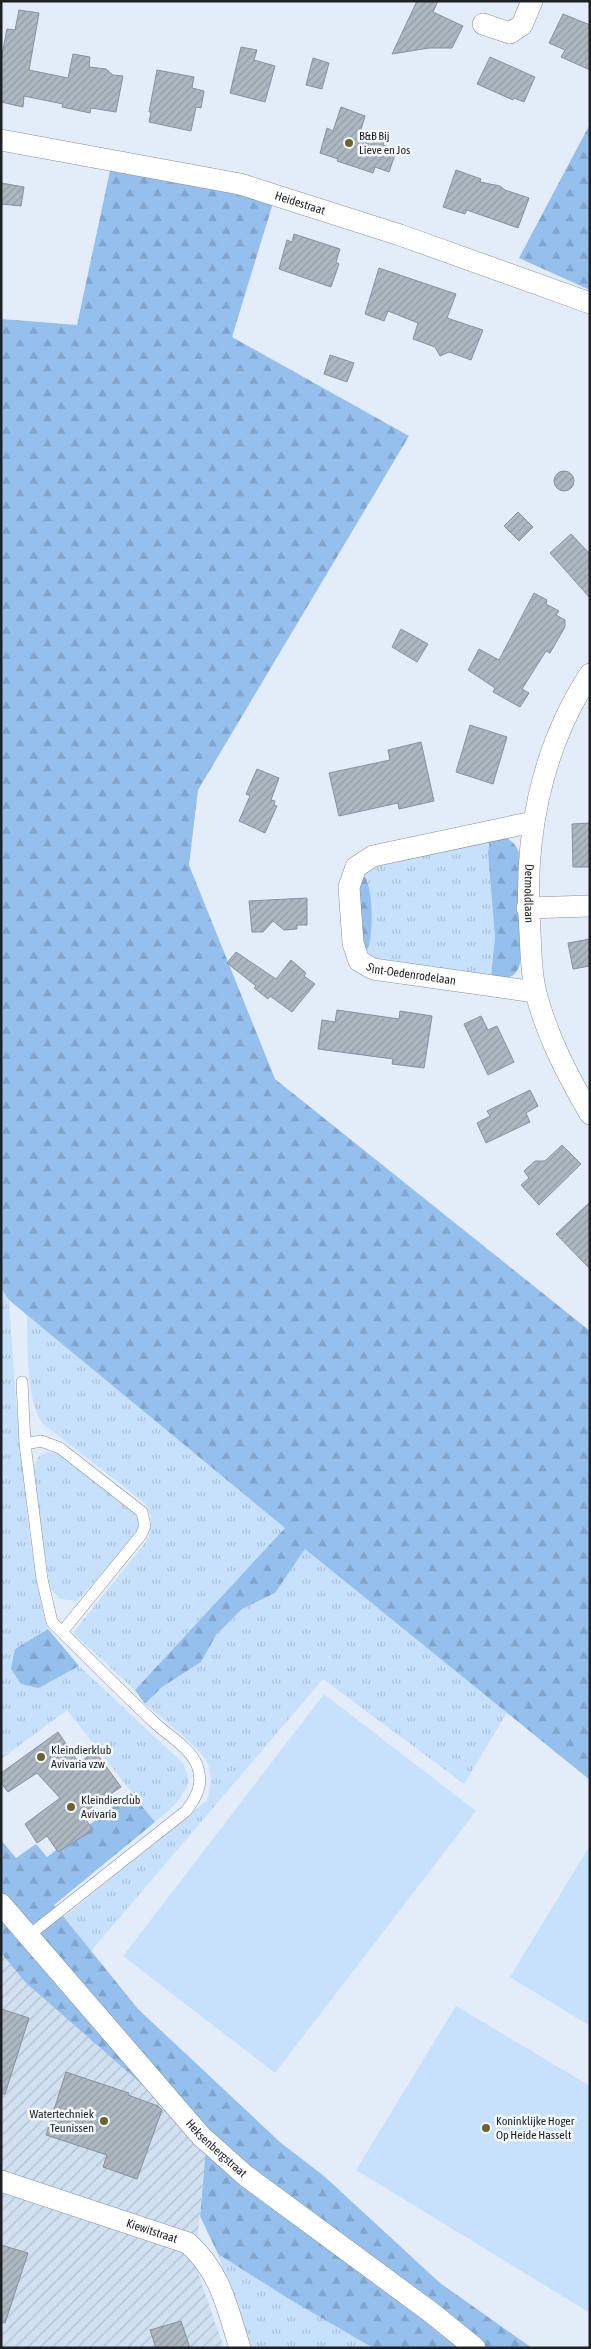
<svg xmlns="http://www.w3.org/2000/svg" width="591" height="2349" viewBox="0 0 591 2349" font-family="'Asap Condensed',sans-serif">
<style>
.industrial{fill:url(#industrial-furrows)}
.grass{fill:url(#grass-tufts)}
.forest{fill:url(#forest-firs)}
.pitch{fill:#c7e1fc}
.building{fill:url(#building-hatch);stroke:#88919c}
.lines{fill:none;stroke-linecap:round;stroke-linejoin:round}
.lane-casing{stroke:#87919b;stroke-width:12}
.street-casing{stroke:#87919b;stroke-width:22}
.lane{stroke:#fff;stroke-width:11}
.street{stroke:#fff;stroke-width:21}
.poi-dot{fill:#6b6330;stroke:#f5fafe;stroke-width:2}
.labels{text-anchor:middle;stroke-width:5;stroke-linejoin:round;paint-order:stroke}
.poi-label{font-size:12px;fill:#1d2125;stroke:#f5fafe;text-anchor:start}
.street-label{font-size:12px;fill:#1d2125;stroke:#f5fafe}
</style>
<defs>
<pattern id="industrial-furrows" width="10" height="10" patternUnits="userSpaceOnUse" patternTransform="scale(1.25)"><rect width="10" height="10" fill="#d0e0f1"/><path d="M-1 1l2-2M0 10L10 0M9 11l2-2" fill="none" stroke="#b2c0ce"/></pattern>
<pattern id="grass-tufts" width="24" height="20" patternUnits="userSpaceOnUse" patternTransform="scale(1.25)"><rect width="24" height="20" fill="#c7e1fc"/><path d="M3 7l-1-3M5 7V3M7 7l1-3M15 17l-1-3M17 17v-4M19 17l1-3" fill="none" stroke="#aac1d8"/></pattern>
<pattern id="forest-firs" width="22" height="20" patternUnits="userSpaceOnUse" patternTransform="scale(1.25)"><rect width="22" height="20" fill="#95bfed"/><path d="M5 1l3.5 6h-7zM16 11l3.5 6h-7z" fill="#80a4cb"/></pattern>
<pattern id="building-hatch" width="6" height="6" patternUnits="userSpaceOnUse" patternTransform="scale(1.25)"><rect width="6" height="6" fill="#adb7c1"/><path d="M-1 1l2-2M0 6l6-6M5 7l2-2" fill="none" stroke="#949da6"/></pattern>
</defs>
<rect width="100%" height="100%" fill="#e3edf9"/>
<path class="industrial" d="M 1,1953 L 26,1983 L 146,2088 L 206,2148 L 195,2264 L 224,2348 L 1,2348 Z"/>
<path class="grass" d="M 490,836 L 488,853 L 495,937 L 491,978 L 371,959 L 359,943 L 363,868 Z
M 1,1288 L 9,1300 C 13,1360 17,1421 24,1482 C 29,1532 34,1580 48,1629 L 15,1649 L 39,1688 L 79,1666 L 184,1764 L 189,1782 C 180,1802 171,1809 155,1822 L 67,1710 L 1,1759 Z
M 27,1315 L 285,1528 L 135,1690 L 73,1633 L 149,1538 L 151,1517 L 145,1503 L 43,1424 C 25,1399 28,1345 27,1315 Z
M 48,1452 L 62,1454 L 135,1511 L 140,1526 L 138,1533 L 77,1601 L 60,1599 L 50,1588 L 32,1470 L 38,1457 Z
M 305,1549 L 507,1713 L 464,1784 L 323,1679 L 91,1951 L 64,1917 L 207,1800 C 212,1786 213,1769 203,1756 C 192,1741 160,1717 145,1704 L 162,1687 L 201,1662 L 216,1635 L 242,1609 L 275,1593 Z
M 218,2254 L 373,2348 L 249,2348 Z"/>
<path class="forest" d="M 590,124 L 590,290 L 519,258 Z
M 111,166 L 273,203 L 232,337 L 409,436 L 198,790 L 189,865 L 275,1079 L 590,1331 L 590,1780 L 305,1549 L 275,1593 L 242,1609 L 216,1635 L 201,1662 L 162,1687 L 145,1704 L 135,1690 L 285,1528 L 27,1315 L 9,1300 L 1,1288 L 1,319 L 77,325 Z
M 501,835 C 509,839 515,843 518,850 C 522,860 518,875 518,885 C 517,902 525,958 518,969 C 512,980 502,979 491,978 L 495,937 L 488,853 L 490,836 Z
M 364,875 C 374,891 373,931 368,949 L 361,950 L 356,884 Z
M 48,1629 L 79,1666 L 39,1688 L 21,1684 L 11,1669 L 15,1649 Z
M 131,1793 L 155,1822 L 54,1905 L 138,2009 L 281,2143 L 324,2176 L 440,2283 L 532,2348 L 373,2348 L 291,2300 L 218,2254 L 200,2216 L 206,2148 L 146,2088 L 26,1983 L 1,1953 L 1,1840 L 16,1858 L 36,1844 L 47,1857 Z"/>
<path class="pitch" d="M 324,1694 L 476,1811 L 275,2073 L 123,1956 Z
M 590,1845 L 590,2026 L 510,1977 Z
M 456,2006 L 590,2086 L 590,2313 L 356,2170 Z"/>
<path class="building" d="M 417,1 L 438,1 L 433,12 L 463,26 L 452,48 L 429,48 L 392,54 Z
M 19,10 L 39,13 L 29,70 L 68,78 L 73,54 L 90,57 L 89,67 L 106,69 L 113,75 L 123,76 L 116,112 L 91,108 L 90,113 L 62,107 L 63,104 L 24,96 L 23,107 L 1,102 L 1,60 L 7,29 L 15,30 Z
M 563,14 L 590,25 L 590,70 L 561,57 L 565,50 L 549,43 Z
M 241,47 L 257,50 L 254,60 L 275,66 L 265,102 L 230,93 Z
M 490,57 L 535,77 L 524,102 L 514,98 L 513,100 L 477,84 Z
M 313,58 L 329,63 L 322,89 L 306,85 Z
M 157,70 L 194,77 L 192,88 L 204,91 L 201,108 L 196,107 L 191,131 L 149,122 L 151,112 L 149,112 Z
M 341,107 L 365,116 L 360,133 L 385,141 L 383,145 L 397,149 L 389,172 L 375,167 L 373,173 L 337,161 L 338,159 L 320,153 L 327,128 L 333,131 Z
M 456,170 L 481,179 L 480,182 L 500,186 L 505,190 L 529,198 L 518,228 L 467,210 L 465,214 L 443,207 Z
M 1,183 L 24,187 L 21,206 L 1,204 Z
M 294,234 L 340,249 L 336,262 L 339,264 L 331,287 L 279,269 L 287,240 L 292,242 Z
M 379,268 L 456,294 L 447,318 L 483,330 L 471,360 L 449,352 L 440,356 L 435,347 L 413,339 L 418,323 L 388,311 L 384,321 L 365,314 Z
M 330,355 L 354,363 L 347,382 L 324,374 Z
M554 481a10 10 0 1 1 20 0a10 10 0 1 1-20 0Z
M 518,512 L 533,527 L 519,541 L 504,526 Z
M 571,534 L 590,554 L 590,598 L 550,553 Z
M 534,593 L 547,600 L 546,604 L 559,611 L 556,615 L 565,620 L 565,627 L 550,653 L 546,651 L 522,689 L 529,693 L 520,707 L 493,692 L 495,688 L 468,670 L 479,649 L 499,660 Z
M 401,629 L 428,644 L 417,662 L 392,647 Z
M 470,725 L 507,737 L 493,784 L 456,772 Z
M 421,742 L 434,801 L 399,809 L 398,803 L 339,816 L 329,773 L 390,760 L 388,750 Z
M 257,769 L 279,778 L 271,800 L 275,801 L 274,805 L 277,806 L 265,833 L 239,821 L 250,796 L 246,794 Z
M 590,823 L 590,867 L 573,867 L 572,824 Z
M 307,898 L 307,925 L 297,925 L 297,929 L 284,930 L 273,921 L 263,932 L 252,932 L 249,901 Z
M 590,939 L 590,966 L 573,969 L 568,943 Z
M 236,952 L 276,979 L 291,960 L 306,973 L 304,976 L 315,984 L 292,1012 L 270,996 L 268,999 L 254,988 L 256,986 L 227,963 Z
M 337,1010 L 399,1019 L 400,1011 L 432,1016 L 424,1068 L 392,1064 L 393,1059 L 318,1049 L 322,1020 L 335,1022 Z
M 481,1016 L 488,1030 L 497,1026 L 514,1062 L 488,1075 L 464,1024 Z
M 530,1090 L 538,1106 L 526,1113 L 530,1122 L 486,1143 L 477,1123 L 490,1116 L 487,1111 Z
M 562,1145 L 581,1164 L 539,1205 L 521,1185 L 529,1178 L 524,1171 L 535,1161 L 545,1161 Z
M 590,1202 L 590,1269 L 556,1234 Z
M 58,1732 L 79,1763 L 95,1751 L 121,1787 L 82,1814 L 93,1830 L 58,1852 L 47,1836 L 37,1843 L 25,1824 L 60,1798 L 37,1773 L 8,1792 L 1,1783 L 1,1773 Z
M 1,2009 L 29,2018 L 5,2094 L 1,2094 Z
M 66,2072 L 129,2093 L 128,2095 L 158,2106 L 162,2110 L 137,2179 L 103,2167 L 107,2155 L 46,2135 Z
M 1,2245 L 28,2253 L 5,2323 L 1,2322 Z
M 181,2321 L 190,2348 L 156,2348 L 150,2330 Z"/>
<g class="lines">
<defs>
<path id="lane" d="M 22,1382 L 25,1444 L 42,1579 L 52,1622 L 62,1632
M 25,1444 L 41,1441 L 60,1448 L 142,1512 L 145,1526 L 141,1535 L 62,1632 C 93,1663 124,1694 156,1724 C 169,1736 190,1748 197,1765 C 204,1783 197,1797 186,1811 L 28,1936"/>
<g id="street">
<path d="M 483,24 L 510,33 L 522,25 L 532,1"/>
<path id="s1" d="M 1,140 L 240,184 L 400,235 L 590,303"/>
<path id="s2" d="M 590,674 C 540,750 523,842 530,932 C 531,952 531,974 536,993 C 547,1036 568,1076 590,1114"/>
<path id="s3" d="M 533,822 L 373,856 L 356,867 L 349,887 L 353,943 L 359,961 L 373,969 L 535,992"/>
<path d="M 527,908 L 590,906"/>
<path id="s4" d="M 1,1904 L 201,2136 L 246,2176 L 432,2313 L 475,2348"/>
<path id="s5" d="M 1,2181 L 188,2243 C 221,2273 227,2307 240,2348"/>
</g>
</defs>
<use href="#lane" class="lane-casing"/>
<use href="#street" class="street-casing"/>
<use href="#lane" class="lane"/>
<use href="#street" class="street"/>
</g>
<g class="poi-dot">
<circle cx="349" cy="143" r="5"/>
<circle cx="41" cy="1757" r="5"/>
<circle cx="71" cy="1807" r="5"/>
<circle cx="104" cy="2121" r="5"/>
<circle cx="486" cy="2128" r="5"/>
</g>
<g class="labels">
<g class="poi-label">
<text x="359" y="140">B&amp;B Bij<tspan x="359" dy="14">Lieve en Jos</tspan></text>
<text x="51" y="1754">Kleindierklub<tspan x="51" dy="14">Avivaria vzw</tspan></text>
<text x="81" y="1804">Kleindierclub<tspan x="81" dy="14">Avivaria</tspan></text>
<text x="94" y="2118" text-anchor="end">Watertechniek<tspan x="94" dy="14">Teunissen</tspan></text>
<text x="496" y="2125">Koninklijke Hoger<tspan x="496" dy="14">Op Heide Hasselt</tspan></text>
</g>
<g class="street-label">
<text dy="4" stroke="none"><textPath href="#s1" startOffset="306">Heidestraat</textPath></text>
<text dy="4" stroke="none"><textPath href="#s2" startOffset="231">Detmoldlaan</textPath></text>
<text dy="4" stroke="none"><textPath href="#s3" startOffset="335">Sint-Oedenrodelaan</textPath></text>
<text dy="4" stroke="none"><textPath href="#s4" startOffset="326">Heksenbergstraat</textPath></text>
<text dy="4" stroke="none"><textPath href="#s5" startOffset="159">Kiewitstraat</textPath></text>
</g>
</g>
<rect width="591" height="2349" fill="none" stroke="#1d2125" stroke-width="5"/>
</svg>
